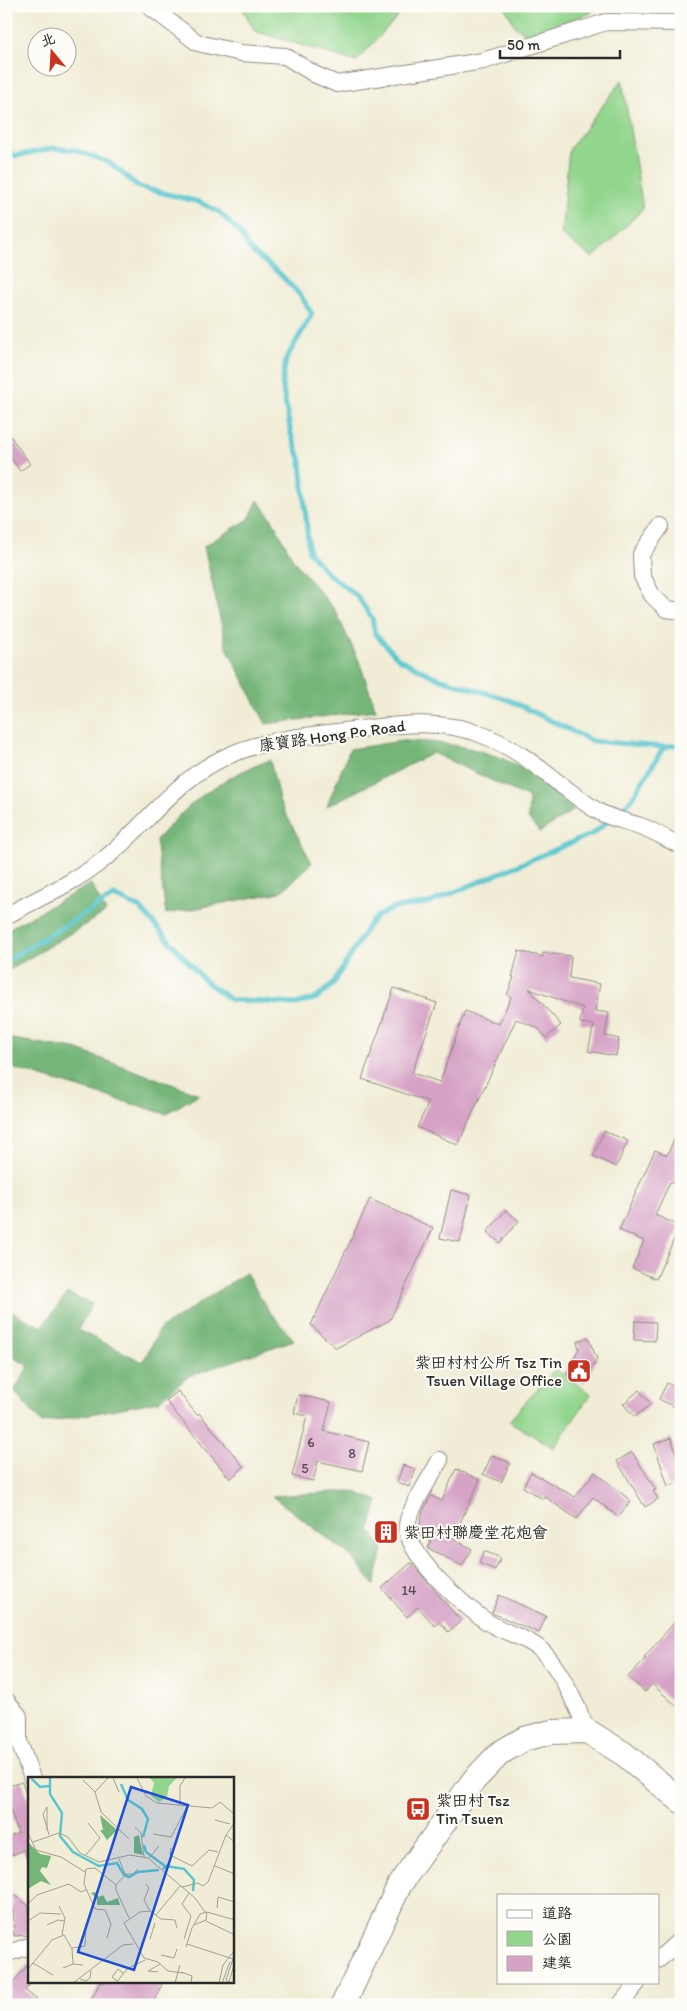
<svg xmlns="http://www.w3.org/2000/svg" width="687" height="2011" viewBox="0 0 687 2011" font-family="Itim,'LXGW WenKai TC',sans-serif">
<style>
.green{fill:#92d58d;stroke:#5e805c}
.forest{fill:#75b678;stroke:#507052}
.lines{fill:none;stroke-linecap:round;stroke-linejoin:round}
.stream{stroke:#59c6cf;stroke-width:5}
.building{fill:#d6a2c6}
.street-casing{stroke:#8e8c80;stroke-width:18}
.secondary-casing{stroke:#8e8c80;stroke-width:26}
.street{stroke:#fff;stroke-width:16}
.secondary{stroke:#fff;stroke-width:24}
.labels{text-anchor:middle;stroke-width:4;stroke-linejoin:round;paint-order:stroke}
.number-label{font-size:14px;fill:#564952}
.street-label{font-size:16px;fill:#2b2b2b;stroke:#fdfcf7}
.poi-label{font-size:16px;fill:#2b2b2b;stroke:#fdfcf7;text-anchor:start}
.inset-river{fill:none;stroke:#59c6cf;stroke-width:2.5}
.inset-road{fill:none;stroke:#a19f91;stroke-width:1}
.view{fill:#1d4ed8;fill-opacity:0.15;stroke:#1d4ed8;stroke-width:2.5}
.inset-edge{fill:none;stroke:#2b2b2b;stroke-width:2.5}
</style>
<rect width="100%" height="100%" fill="#fdfcf7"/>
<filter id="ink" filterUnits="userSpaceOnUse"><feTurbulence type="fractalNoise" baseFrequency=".02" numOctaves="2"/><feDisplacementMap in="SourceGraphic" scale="10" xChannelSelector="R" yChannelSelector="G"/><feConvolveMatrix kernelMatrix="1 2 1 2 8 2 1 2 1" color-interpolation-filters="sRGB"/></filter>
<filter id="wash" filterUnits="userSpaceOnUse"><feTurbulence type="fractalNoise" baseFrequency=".0096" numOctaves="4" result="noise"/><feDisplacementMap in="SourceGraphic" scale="20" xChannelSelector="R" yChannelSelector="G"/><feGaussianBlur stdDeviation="1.12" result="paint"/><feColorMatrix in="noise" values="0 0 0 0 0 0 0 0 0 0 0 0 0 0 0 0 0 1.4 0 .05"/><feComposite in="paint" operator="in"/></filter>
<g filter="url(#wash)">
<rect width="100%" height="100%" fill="#f0ecd5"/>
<path class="green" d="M 241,6 L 407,6 L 356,62 L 255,31 Z
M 504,6 L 594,6 L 591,13 L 527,34 L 516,27 Z
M 622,80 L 643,209 L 593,258 L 561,235 L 569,150 Z
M 555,1369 L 591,1394 L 554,1448 L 509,1421 Z"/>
<path class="forest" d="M 258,500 L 273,521 L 294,561 L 335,610 L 359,661 L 376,710 L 266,724 L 226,646 L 204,546 L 249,519 Z
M 402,741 C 440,741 478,747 512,763 C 533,773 556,796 574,810 L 540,832 L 528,819 L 529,798 L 433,753 L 327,806 L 350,749 Z
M 270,760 L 280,803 L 312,863 L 281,892 L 166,914 L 156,840 C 194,798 217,780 270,760 Z
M 91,884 L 106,912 L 6,972 L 6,930 Z
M 6,1038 L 75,1049 L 199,1094 L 166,1114 L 6,1066 Z
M 246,1273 L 268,1310 L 294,1340 L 189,1376 L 159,1401 L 42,1423 L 14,1391 L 29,1366 L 6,1353 L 6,1309 L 42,1327 L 67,1293 L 92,1304 L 78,1330 L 143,1362 L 160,1329 Z
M 352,1491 L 378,1501 L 370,1530 L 383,1550 L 374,1585 L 352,1557 L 272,1496 Z"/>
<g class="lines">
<path class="stream" d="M 6,149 L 15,156 L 54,148 L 75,150 L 110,163 L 139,187 L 199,202 L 219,212 L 239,232 L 251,251 L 279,273 L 301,296 L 312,314 L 286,359 L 282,384 L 291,434 L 301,461 L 309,552 L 327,573 L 357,596 L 372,618 L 375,634 L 399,659 L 435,677 L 509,700 L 592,741 L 664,747
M 6,961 L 114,896 L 140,908 L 205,981 L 231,1000 L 296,1004 L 317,998 L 333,984 L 368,926 L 377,916 L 394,908 L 429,903 L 594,833 L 631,800 L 664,747 L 681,744"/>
</g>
<g id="blocks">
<path class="building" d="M 6,430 L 30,464 L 20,471 L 6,452 Z
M 519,951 L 543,957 L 543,953 L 571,956 L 569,978 L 600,984 L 595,1011 L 609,1013 L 605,1036 L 619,1039 L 616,1056 L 588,1051 L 594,1025 L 580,1023 L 583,1008 L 529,989 L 561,1025 L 546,1038 L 538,1028 L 516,1019 L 458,1145 L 417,1127 L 429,1102 L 362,1079 L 394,988 L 437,1003 L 412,1073 L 440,1082 L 465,1011 L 499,1024 L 511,997 L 507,995 L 514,977 L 512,977 Z
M 681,1125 L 681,1187 L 670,1182 L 655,1215 L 680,1226 L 656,1279 L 632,1268 L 644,1241 L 619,1230 L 655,1150 L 667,1155 Z
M 604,1131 L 628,1141 L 616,1167 L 593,1156 Z
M 451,1190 L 471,1195 L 460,1242 L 440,1238 Z
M 370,1199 L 433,1228 L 390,1320 L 336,1348 L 311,1325 Z
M 506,1210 L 519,1221 L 500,1243 L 487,1232 Z
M 635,1321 L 656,1322 L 655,1341 L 634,1340 Z
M 588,1337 L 597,1359 L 584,1383 L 566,1374 L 579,1348 L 577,1342 Z
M 667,1383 L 681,1390 L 681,1402 L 677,1408 L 659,1399 Z
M 639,1390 L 651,1404 L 635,1417 L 623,1404 Z
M 178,1391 L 197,1415 L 199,1413 L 244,1467 L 230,1479 L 166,1401 Z
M 298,1395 L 331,1402 L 324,1431 L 369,1442 L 362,1471 L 318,1461 L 313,1481 L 292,1476 L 307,1416 L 294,1413 Z
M 671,1438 L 681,1467 L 681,1482 L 668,1486 L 654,1444 Z
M 632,1452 L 656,1490 L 653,1491 L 658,1499 L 645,1507 L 617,1461 Z
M 492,1455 L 510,1463 L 501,1482 L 483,1474 Z
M 403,1465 L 416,1469 L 409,1487 L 397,1482 Z
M 456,1469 L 480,1480 L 453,1538 L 472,1549 L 462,1566 L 428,1548 L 431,1541 L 420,1536 L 418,1531 L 423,1511 L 431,1496 L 442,1501 Z
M 531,1472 L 575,1497 L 595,1472 L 631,1501 L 618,1517 L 593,1497 L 577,1519 L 544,1496 L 543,1499 L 523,1487 Z
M 484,1551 L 501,1558 L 495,1570 L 479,1563 Z
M 411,1563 L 461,1621 L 448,1632 L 440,1622 L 435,1626 L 418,1607 L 407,1617 L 382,1588 Z
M 499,1595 L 546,1616 L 539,1633 L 492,1613 Z
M 681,1615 L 681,1710 L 652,1684 L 645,1692 L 628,1677 L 646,1658 L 644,1657 Z
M 22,1782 L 29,1802 L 29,1857 L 26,1857 L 24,1850 L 6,1857 L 6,1838 L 18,1833 L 6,1797 L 6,1787 Z
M 12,1893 L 29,1906 L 29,1935 L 14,1936 Z
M 29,1963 L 29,1986 L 25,1990 L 43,2005 L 6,2005 L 6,1991 Z
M 100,1982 L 163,1982 L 152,2005 L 89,2005 Z"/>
</g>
</g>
<g filter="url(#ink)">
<use href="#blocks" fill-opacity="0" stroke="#8e8c80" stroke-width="1"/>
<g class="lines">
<defs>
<path id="street" d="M 149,6 L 198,43 L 241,53 L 285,56 L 316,75 L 337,84 L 483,61 L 606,22 L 681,23
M 661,526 L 641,554 L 642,576 L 652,595 L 666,609 L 681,611
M 6,916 C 38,898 74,883 103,860 C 150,823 173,779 232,754 C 273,737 317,735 360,729 C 402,724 444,719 485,736 C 528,753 558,786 596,810 C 609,819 628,821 643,827 C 656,832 668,840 681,846
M 440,1460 C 432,1475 412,1505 408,1520 C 399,1551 466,1608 489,1623 C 505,1633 526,1637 540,1649 C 559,1666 578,1707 587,1731
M 6,1700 L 19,1716 L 19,1742 L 32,1778
M 6,1954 L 29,1946
M 658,1960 L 681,1939
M 620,2005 L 638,1982"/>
<path id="secondary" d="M 343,2005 L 400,1884 L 474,1780 L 500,1753 L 524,1739 L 551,1732 L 587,1731 L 624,1754 L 681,1801"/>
</defs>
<use href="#street" class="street-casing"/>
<use href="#secondary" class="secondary-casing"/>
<use href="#street" class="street"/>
<use href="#secondary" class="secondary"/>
</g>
</g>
<defs>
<symbol id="civic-square" viewBox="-11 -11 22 22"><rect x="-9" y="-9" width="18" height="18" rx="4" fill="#c8321e" stroke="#fdfcf7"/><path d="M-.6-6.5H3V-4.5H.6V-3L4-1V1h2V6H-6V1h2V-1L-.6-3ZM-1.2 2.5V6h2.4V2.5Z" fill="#fff"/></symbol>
<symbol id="building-square" viewBox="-11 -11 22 22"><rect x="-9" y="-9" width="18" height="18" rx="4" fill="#c8321e" stroke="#fdfcf7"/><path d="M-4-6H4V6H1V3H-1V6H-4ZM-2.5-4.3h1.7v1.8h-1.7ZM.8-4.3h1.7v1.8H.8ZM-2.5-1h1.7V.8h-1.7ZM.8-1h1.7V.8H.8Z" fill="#fff"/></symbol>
<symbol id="bus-square" viewBox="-11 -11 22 22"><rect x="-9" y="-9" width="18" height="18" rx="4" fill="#c8321e" stroke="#fdfcf7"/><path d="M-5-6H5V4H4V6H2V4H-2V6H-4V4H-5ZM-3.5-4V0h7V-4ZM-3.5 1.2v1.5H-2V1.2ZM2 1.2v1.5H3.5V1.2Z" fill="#fff"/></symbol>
</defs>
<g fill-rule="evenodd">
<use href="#civic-square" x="565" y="1357" width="28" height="28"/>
<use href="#building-square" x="372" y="1518" width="28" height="28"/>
<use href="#bus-square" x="404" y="1795" width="28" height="28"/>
</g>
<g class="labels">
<g class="number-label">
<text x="311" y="1447">6</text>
<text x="352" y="1458">8</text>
<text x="305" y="1473">5</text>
<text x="409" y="1595">14</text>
</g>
<g class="street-label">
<text transform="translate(332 735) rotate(-8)" y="6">康寶路 Hong Po Road</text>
</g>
<g class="poi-label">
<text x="562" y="1368" text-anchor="end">紫田村村公所 Tsz Tin<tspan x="562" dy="18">Tsuen Village Office</tspan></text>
<text x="404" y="1538">紫田村聯慶堂花炮會</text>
<text x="436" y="1806">紫田村 Tsz<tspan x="436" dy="18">Tin Tsuen</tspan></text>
</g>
</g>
<g transform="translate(28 1777)">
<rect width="206" height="206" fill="#f0ecd5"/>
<path d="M 122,1 L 149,1 L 141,9 L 139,20 L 131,25 L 123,19 L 126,6 Z" fill="#92d58d"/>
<path d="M 72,38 L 89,53 L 79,63 L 72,53 L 75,53 ZM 111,58 L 112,64 L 115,78 L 106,76 L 106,60 ZM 0,65 L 12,77 L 23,79 L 19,91 L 14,90 L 12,94 L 23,108 L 13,104 L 0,112 ZM 67,115 L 71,120 L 75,118 L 79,125 L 90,121 L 92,128 L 69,128 L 69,122 L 63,116 Z" fill="#75b678"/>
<path class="inset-river" d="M 3,1 L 12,10 L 21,9M 22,1 L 22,17 L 34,36 L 32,59 L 45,75 L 71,89 L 89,86 L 96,98 L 101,100 L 110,95 L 131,93M 93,7 L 100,23 L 114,32 L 120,42 L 115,60M 116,68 L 118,75 L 137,89M 135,92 L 138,89 L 156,92 L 166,103 L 165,114"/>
<path class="inset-road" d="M 85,1 L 91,15M 109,1 L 118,19 L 129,26 L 184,31 L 192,25 L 207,38M 55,3 L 67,15 L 73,35 L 101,62M 67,15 L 80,1M 152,28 L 152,9 L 157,1M 19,30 L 15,37 L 21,58M 187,43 L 202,47M 207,45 L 198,58 L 207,65M 107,50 L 113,56 L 116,80M 19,53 L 19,30M 0,56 L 8,73 L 33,80 L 57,95M 125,57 L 143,60 L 159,30M 5,65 L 31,56 L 40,60 L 52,76 L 71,85 L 102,78 L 120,81 L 167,121 L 177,135M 143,71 L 142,78 L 164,89 L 181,73 L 190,75M 57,79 L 72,61 L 60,46M 121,81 L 131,69M 91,82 L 97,97 L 105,97 L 110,92M 187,89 L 207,97M 98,97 L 88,108 L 88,113 L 101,141M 118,107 L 121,111 L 116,123 L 122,134M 154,110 L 170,106 L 175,109 L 180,105 L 198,58M 0,127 L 9,118 L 41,107 L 53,115 L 58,113M 31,129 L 37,141 L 34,158M 189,131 L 190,120 L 207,125M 179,135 L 207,143M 128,138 L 152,109M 0,144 L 12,136 L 33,137M 178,144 L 207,158M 19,148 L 30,143 L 36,144M 149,151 L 147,143 L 133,142 L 122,134 L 112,135 L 96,146 L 116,181 L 130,185 L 140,194 L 155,196M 79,161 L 83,147 L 77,133 L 67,132 L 56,107 L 58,92 L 67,91 L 88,108M 122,162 L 127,146M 156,162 L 163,139 L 154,127 L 161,116M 159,167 L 205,182M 158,170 L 164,151 L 172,137 L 179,135 L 178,143 L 166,148M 44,171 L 57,169 L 58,147M 133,178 L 146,181 L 149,172M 5,186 L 25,198M 35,191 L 45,187 L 55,188M 0,192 L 24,163 L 36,158 L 44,172 L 45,187M 130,195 L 120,194 L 132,187M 153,195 L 164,199 L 163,206M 52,202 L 58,204 L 62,201 L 63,194M 89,204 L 84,200 L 90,192 L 95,196M 201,205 L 198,203 L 207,176M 201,205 L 207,185M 45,206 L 95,168 L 105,167M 88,206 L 99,192 L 117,183M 147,206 L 152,188M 191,206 L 195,188 L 207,173M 194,206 L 202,185"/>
<path class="view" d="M 103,10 L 160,28 L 106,193 L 50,175 Z"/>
<rect width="206" height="206" class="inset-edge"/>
</g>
<rect width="687" height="2011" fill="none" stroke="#fdfcf7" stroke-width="25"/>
<rect x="497" y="1894" width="162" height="90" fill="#fdfcf7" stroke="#a9a8a5"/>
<rect x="507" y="1910" width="25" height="8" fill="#ffffff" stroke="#a9a8a5"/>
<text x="542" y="1918" font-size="15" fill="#2b2b2b">道路</text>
<rect x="507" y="1931" width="25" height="15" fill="#92d58d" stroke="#a9a8a5"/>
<text x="542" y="1944" font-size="15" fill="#2b2b2b">公園</text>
<rect x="507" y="1956" width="25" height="15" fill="#d6a2c6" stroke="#a9a8a5"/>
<text x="542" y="1968" font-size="15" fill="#2b2b2b">建築</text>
<g transform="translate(52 52) rotate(342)"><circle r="24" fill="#fdfcf7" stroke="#a9a8a5"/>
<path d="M0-4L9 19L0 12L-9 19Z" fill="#c8321e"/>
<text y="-8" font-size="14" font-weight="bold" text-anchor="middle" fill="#2b2b2b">北</text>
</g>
<path d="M500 50v8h120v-8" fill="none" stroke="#2b2b2b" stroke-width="2.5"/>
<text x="507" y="50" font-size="15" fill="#2b2b2b" stroke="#fdfcf7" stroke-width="4" paint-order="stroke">50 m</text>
</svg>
